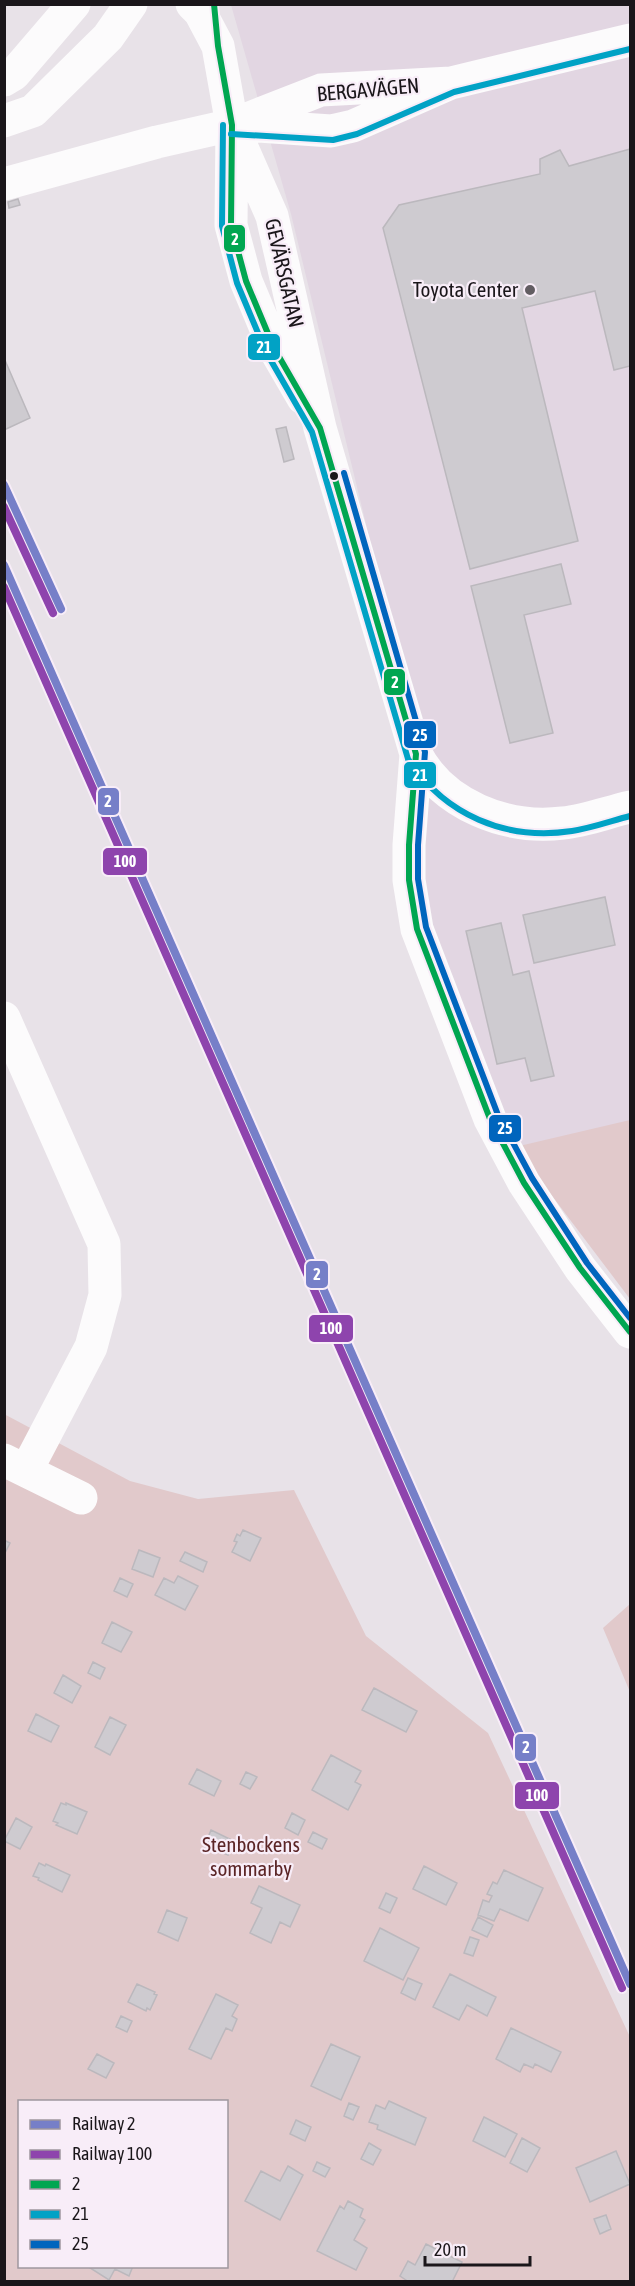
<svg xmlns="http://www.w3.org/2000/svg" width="635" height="2286" viewBox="0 0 635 2286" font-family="'Asap Condensed',sans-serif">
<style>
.built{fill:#e2d6e2}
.green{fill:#e1c9cb;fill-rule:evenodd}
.building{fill:#cecbd0;stroke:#bbb8bd;stroke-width:1.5}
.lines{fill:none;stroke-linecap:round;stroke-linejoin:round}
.minor{stroke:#fcfbfc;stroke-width:33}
.bus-1-casing{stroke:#f8edf8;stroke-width:10}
.bus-2-casing{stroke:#f8edf8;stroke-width:10}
.bus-3-casing{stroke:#f8edf8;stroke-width:10}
.bus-1{stroke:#00a651;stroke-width:6}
.bus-2{stroke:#01a2c5;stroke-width:6}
.bus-3{stroke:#0065bd;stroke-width:6}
.rail-1-casing{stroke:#f8edf8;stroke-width:12}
.rail-2-casing{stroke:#f8edf8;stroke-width:12}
.rail-1{stroke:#767fc8;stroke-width:8}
.rail-2{stroke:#8e44ad;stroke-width:8}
.poi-dot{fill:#625d62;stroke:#f8edf8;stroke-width:2}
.bus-dot{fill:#1a161a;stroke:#f8edf8;stroke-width:2}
.labels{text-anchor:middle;stroke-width:4.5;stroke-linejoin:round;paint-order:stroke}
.street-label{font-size:21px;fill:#1a161a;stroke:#f8edf8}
.poi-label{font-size:21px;fill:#1a161a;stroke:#f8edf8;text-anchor:end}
.park-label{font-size:21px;fill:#5b2527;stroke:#f8edf8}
.line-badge{stroke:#f8edf8;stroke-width:2}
.badge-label{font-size:16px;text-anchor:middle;font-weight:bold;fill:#fff}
</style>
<rect width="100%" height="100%" fill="#e8e2e8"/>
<path class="built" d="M 231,5 L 630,5 L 630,1124 L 515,1147 L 481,1071 L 418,880 L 429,785 L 291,214 Z"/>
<path class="green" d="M 630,1120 L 630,1299 L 515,1147 Z
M 4,1414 L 130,1481 L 198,1499 L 294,1490 L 366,1636 L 488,1733 L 630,2037 L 630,2281 L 5,2281 ZM 20,2102 L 226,2102 L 226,2266 L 20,2266 Z
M 630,1604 L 630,1692 L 603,1628 Z"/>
<path class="building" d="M 630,149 L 630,366 L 614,370 L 595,291 L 522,308 L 578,541 L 470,569 L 383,228 L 399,205 L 540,174 L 540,159 L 560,150 L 569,166 Z
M 18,199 L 20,205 L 9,208 L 8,202 Z
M 4,358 L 30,418 L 4,430 Z
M 286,427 L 294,459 L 284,462 L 276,429 Z
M 561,564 L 571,604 L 524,615 L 553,733 L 510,743 L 471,586 Z
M 605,897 L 615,945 L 534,963 L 523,915 Z
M 501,923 L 513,975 L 529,971 L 554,1076 L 531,1081 L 525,1058 L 497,1064 L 466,931 Z
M 243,1530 L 261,1538 L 250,1561 L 232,1552 L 237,1542 L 234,1541 L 237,1534 L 240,1536 Z
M 4,1540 L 10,1543 L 4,1555 Z
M 139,1550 L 160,1558 L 153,1577 L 132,1569 Z
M 185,1552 L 207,1562 L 203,1572 L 180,1561 Z
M 178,1576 L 198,1586 L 185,1610 L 155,1595 L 164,1578 L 174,1583 Z
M 120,1578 L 133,1584 L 127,1597 L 114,1591 Z
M 112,1622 L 132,1632 L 121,1652 L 102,1643 Z
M 93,1662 L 105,1668 L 100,1679 L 88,1673 Z
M 63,1675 L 81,1686 L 72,1703 L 54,1693 Z
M 374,1688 L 417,1711 L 406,1732 L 362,1710 Z
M 36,1714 L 59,1726 L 51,1742 L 28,1731 Z
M 110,1717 L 126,1725 L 110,1755 L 95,1747 Z
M 331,1755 L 361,1771 L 355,1782 L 361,1785 L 348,1810 L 312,1790 Z
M 197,1769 L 221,1781 L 214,1796 L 189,1784 Z
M 246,1772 L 257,1777 L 250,1789 L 240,1784 Z
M 61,1803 L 66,1805 L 66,1803 L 87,1812 L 77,1834 L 56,1825 L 58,1823 L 53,1821 Z
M 292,1813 L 305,1820 L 298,1835 L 285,1828 Z
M 16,1818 L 32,1827 L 20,1849 L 4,1841 Z
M 211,1830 L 234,1841 L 228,1855 L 205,1845 Z
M 313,1832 L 327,1839 L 322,1849 L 308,1842 Z
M 39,1863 L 45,1866 L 46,1864 L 70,1875 L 62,1892 L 38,1880 L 39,1878 L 33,1876 Z
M 424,1866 L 457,1883 L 446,1905 L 413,1889 Z
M 504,1870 L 543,1888 L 528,1921 L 500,1909 L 494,1921 L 478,1915 L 483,1900 L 489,1902 L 492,1896 L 487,1894 L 493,1882 L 497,1884 Z
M 259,1886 L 300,1905 L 290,1927 L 280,1922 L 271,1943 L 250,1933 L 262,1908 L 251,1903 Z
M 386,1893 L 397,1898 L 390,1913 L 379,1908 Z
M 167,1910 L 187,1918 L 178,1941 L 158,1932 Z
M 478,1917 L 493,1925 L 487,1937 L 472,1930 Z
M 380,1928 L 419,1948 L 403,1980 L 364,1961 Z
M 470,1937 L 479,1940 L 473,1956 L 464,1953 Z
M 450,1974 L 496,1997 L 487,2016 L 467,2005 L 459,2020 L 433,2007 Z
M 408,1978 L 422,1984 L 415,2000 L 401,1993 Z
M 137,1984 L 155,1992 L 154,1994 L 157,1995 L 150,2010 L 147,2008 L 146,2011 L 128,2002 Z
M 216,1994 L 238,2005 L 232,2016 L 237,2019 L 232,2031 L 226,2028 L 211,2059 L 189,2049 Z
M 121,2016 L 132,2021 L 127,2032 L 116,2027 Z
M 511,2028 L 561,2052 L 551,2072 L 535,2064 L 533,2068 L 524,2064 L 520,2072 L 496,2059 Z
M 331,2044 L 360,2057 L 341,2100 L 311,2086 Z
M 97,2054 L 114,2063 L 106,2078 L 88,2069 Z
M 389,2101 L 426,2118 L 415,2145 L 377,2129 L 378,2125 L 369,2122 L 376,2105 L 385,2109 Z
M 349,2103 L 359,2107 L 353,2120 L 344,2116 Z
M 484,2117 L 517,2134 L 505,2157 L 473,2141 Z
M 296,2120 L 311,2127 L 305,2141 L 290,2134 Z
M 522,2138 L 540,2148 L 527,2172 L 510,2163 Z
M 369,2143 L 381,2150 L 373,2165 L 361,2159 Z
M 616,2151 L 630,2184 L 590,2202 L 576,2168 Z
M 317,2162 L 330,2168 L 325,2177 L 313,2171 Z
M 288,2166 L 303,2175 L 280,2220 L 245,2201 L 261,2171 L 280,2181 Z
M 348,2201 L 363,2209 L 360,2217 L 365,2220 L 354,2240 L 367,2248 L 356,2270 L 317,2251 L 340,2206 L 344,2209 Z
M 606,2215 L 611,2229 L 600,2234 L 594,2219 Z
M 426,2244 L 462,2262 L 452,2282 L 409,2282 L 400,2276 L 408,2261 L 415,2265 Z
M 87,2266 L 133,2266 L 129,2276 L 115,2269 L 109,2280 Z"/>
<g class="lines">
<path class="minor" d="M 192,4 L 200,12 L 218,46 L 232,125 L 231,225 L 246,281 L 274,348 L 303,398
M 4,80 L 14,74 L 74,4
M 4,121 L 33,111 L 108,37 L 131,4
M 232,125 L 272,216 L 320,428 L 416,754 C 443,805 506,830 563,823 C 585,821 608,812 630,807
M 242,125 L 331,131 L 353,126 L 451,83 L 630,40
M 4,184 L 157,142 L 232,125 L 321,90 L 451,83
M 416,754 L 409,845 L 409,880 L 417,929 L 490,1119 L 524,1183 L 580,1268 L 630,1332
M 4,1018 L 104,1244 L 105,1295 L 91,1347 L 26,1471
M 4,1460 L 81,1498"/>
<defs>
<path id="bus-1" d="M 214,4 L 218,46 L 232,125 L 231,225 L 246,281 L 274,348 L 320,428 L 416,754 L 409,845 L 409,880 L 417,929 L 490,1119 L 524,1183 L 580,1268 L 630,1332"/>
<path id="bus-2" d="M 223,125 L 222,226 L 237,283 L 266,352 L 312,432 L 408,759 C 445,815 505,841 572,831 C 592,828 611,821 630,816
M 231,134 L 333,140 L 357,134 L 454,92 L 630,49"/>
<path id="bus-3" d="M 344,473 L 425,752 L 418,845 L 418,879 L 426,927 L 498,1115 L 532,1178 L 587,1263 L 630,1318"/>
</defs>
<use href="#bus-1" class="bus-1-casing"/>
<use href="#bus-2" class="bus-2-casing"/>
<use href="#bus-3" class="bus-3-casing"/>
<use href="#bus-1" class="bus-1"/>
<use href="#bus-2" class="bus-2"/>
<use href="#bus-3" class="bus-3"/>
<defs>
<path id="rail-1" d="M 4,485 L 61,609
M 4,565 L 630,1984"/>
<path id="rail-2" d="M 4,507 L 53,613
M 4,587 L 622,1988"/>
</defs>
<use href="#rail-1" class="rail-1-casing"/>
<use href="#rail-2" class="rail-2-casing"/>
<use href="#rail-1" class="rail-1"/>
<use href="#rail-2" class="rail-2"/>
</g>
<circle class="poi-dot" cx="530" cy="290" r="6"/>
<circle class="bus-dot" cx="334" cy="476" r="5"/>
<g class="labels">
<g class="street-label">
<text transform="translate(368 90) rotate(-5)" y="7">BERGAVÄGEN</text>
<text transform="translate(284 273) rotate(77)" y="7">GEVÄRSGATAN</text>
</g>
<g class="poi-label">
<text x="518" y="297">Toyota Center</text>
</g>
<g class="park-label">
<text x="251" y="1852">Stenbockens<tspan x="251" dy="24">sommarby</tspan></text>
</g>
</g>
<g class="line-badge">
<rect x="223" y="224" width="23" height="29" rx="6" fill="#00a651"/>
<rect x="247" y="333" width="34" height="28" rx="6" fill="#01a2c5"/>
<rect x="383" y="668" width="23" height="28" rx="6" fill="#00a651"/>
<rect x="403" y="720" width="34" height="29" rx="6" fill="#0065bd"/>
<rect x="403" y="761" width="34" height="28" rx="6" fill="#01a2c5"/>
<rect x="97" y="787" width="23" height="29" rx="6" fill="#767fc8"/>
<rect x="102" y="847" width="46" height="29" rx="6" fill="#8e44ad"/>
<rect x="488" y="1114" width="34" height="29" rx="6" fill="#0065bd"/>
<rect x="305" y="1260" width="24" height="29" rx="6" fill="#767fc8"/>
<rect x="308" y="1314" width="46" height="29" rx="6" fill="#8e44ad"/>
<rect x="514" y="1733" width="23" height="29" rx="6" fill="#767fc8"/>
<rect x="514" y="1781" width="46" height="29" rx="6" fill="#8e44ad"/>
</g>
<g class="badge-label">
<text x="235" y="245">2</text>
<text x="264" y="353">21</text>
<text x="395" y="688">2</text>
<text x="420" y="741">25</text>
<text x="420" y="781">21</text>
<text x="108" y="807">2</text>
<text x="125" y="867">100</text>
<text x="505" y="1134">25</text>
<text x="317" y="1280">2</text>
<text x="331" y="1334">100</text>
<text x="526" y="1753">2</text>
<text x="537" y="1801">100</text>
</g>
<rect width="635" height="2286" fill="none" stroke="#1a161a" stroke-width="12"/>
<rect x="18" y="2100" width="210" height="168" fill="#f8edf8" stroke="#9f979f" stroke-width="1.5"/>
<rect x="30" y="2120" width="30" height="9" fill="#767fc8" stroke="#9f979f" stroke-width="1.5"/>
<text x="72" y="2130" font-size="18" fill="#1a161a">Railway 2</text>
<rect x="30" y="2150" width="30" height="9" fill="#8e44ad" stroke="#9f979f" stroke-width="1.5"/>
<text x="72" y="2160" font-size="18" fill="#1a161a">Railway 100</text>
<rect x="30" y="2180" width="30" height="9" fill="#00a651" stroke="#9f979f" stroke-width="1.5"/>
<text x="72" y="2190" font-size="18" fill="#1a161a">2</text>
<rect x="30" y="2210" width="30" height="9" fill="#01a2c5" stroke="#9f979f" stroke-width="1.5"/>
<text x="72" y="2220" font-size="18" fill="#1a161a">21</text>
<rect x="30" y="2240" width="30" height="9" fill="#0065bd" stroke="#9f979f" stroke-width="1.5"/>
<text x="72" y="2250" font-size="18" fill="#1a161a">25</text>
<path d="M425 2256v9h105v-9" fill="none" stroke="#1a161a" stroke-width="3"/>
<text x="434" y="2256" font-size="18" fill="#1a161a" stroke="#f8edf8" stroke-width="4.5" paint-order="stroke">20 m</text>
</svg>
